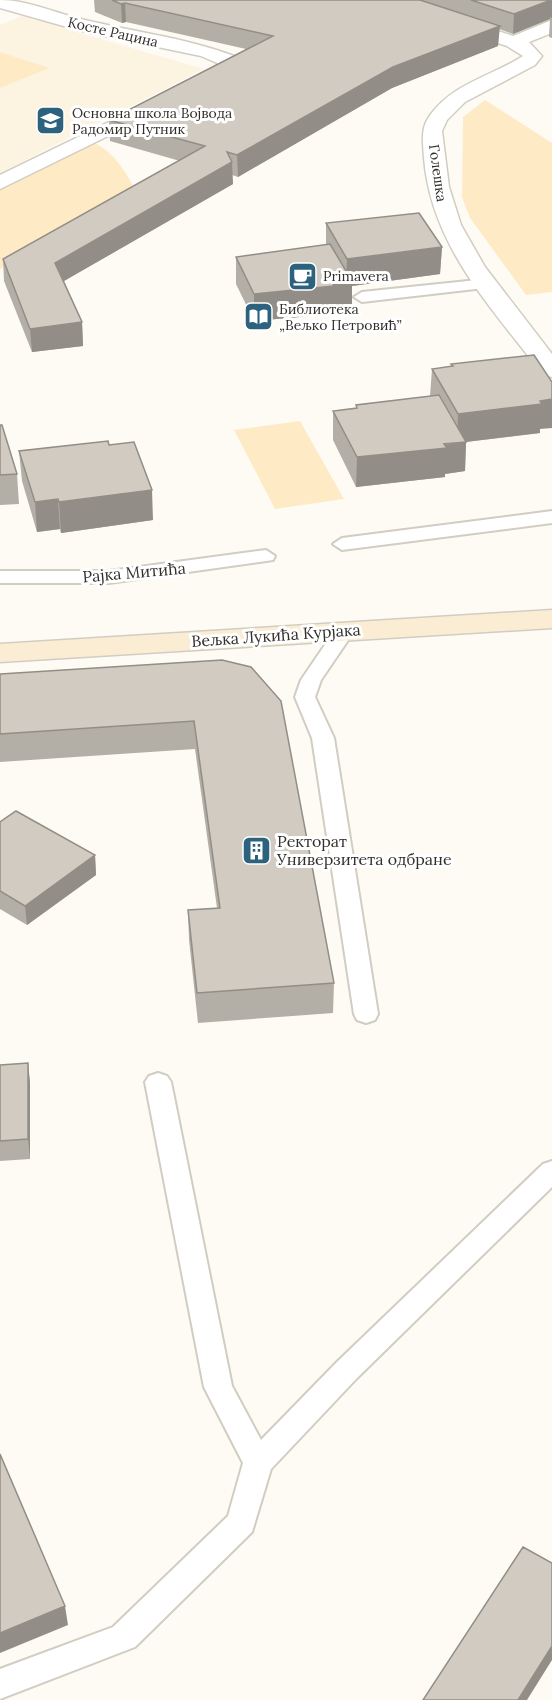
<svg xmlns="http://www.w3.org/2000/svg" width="552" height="1700" viewBox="0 0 552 1700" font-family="Lora,serif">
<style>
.built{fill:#fcf3e1}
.green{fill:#feebc6}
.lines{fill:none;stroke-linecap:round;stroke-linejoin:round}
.lane-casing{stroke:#d2cdc2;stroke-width:4}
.street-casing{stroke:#d2cdc2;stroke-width:3}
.secondary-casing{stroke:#d2cdc2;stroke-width:3}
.lane{fill:#fff;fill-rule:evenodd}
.street{fill:#fff;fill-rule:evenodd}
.secondary{fill:#faedd3;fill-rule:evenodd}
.wall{fill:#b4afa6}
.shaded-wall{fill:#928e87}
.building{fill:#d1cbc1;stroke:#928e87;stroke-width:1.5}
.labels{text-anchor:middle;stroke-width:6;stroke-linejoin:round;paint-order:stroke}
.far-street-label{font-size:14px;fill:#312f2b;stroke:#fff}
.far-poi-label{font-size:14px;fill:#312f2b;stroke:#fff;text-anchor:start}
.street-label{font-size:16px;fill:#312f2b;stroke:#fff}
.poi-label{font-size:16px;fill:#312f2b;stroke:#fff;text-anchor:start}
</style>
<rect width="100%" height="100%" fill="#fefbf5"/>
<path class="built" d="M 22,16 L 204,69 L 0,173 L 0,25 Z"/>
<path class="green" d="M 0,52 L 49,68 L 0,88 Z
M 485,100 L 552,143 L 552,292 L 526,295 L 470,218 L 462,197 L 463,117 Z
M 86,140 C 107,145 124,167 133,186 L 129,194 L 0,269 L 0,183 Z
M 300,421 L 344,499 L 275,509 L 234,430 Z"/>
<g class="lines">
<defs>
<path id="lane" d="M 487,279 L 493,281 L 495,284 L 493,287 L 362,302 L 354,297 L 362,292 Z
M 552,511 L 552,523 L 342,550 L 333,544 L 342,538 Z
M 266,550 L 275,556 L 273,560 L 109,583 L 0,583 L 0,571 L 109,571 Z
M 345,624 L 352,626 L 355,630 L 321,680 L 315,697 L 334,738 L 378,1014 L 375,1020 L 366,1023 L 357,1020 L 354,1014 L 312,738 L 295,697 L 301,680 L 335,630 L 338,626 Z
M 158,1073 L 167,1076 L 171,1082 L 232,1386 L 261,1440 L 337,1362 L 543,1164 L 552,1161 L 552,1187 L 357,1378 L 271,1469 L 252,1532 L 135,1647 L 0,1699 L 0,1669 L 113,1627 L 228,1516 L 243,1463 L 204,1387 L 145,1082 L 149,1076 Z"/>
<path id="street" d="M 0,0 C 29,0 57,14 85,20 C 135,32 186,38 234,56 L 237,69 L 204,88 L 190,88 L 187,84 L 190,80 L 217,66 L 217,63 L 201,56 L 81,31 L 0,8 Z
M 376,0 L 403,0 L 513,36 L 552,20 L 552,33 L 529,42 L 542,56 L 535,65 L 465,102 L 447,120 L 442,131 L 449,187 L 461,225 L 485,267 L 552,354 L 552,377 L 543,375 C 492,308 431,246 424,158 C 423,141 420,128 431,114 C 454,83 492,76 523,56 L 507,46 L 379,4 Z
M 148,103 L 155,105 L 158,109 L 155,113 L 0,189 L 0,175 Z"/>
<path id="secondary" d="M 552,610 L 552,628 L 0,662 L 0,644 Z"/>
</defs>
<use href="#lane" class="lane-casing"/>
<use href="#street" class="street-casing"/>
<use href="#secondary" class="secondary-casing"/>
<use href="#lane" class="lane"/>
<use href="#street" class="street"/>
<use href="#secondary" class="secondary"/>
</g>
<path class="wall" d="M 94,0 L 552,0 L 552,38 L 549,37 L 550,19 L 513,34 L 499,29 L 498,46 L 392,88 L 238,177 L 232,175 L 233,184 L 64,281 L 82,322 L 83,346 L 32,352 L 4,281 L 3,259 L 180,161 L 110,141 L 109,120 L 246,49 L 126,22 L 122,23 L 95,12 Z
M 326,223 L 442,247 L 440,274 L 352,286 L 352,309 L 333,311 L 333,314 L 254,321 L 236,284 L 236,257 L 326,245 Z
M 451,364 L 540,429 L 540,433 L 466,442 L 465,471 L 445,474 L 445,477 L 356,487 L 333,440 L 333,411 L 356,408 L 356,405 L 430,396 L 432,369 L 451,367 Z
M 0,425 L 17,474 L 19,504 L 0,505 Z
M 109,445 L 153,520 L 61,533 L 60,529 L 37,532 L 22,481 L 19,451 Z
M 222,660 L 334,983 L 333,1013 L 198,1023 L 189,940 L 188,910 L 217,908 L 195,749 L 0,762 L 0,674 Z
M 0,822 L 95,855 L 96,875 L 27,925 L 0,909 Z
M 28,1063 L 30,1083 L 30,1159 L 0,1161 L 0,1065 Z"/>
<path class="shaded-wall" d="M 552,0 L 552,18 L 550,17 L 550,19 L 513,34 L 514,14 Z
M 125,3 L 126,22 L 122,23 L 121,4 Z
M 500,26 L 498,46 L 392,88 L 238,177 L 237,155 L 393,67 Z
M 232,162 L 233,184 L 57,285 L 55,263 Z
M 442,247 L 440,274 L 352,286 L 352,309 L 333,311 L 333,314 L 254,321 L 254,294 L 346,282 L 347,259 Z
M 82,322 L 83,346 L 32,352 L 30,329 Z
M 552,399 L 552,428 L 540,429 L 540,433 L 457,443 L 458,414 Z
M 466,442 L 465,471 L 445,474 L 445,477 L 356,487 L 357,457 Z
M 152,490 L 153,520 L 61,533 L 59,502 Z
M 58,499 L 60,529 L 37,532 L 35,502 Z
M 95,855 L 96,875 L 27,925 L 25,906 Z
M 28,1063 L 30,1083 L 30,1159 L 28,1139 Z
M 65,1606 L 68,1625 L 0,1653 L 0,1633 Z
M 552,1646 L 552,1660 L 527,1700 L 518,1700 Z"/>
<path class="building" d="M 112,0 L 420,0 L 500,26 L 393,67 L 237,155 L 227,152 L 232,162 L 55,263 L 82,322 L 30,329 L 3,259 L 205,146 L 109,120 L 273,36 L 125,3 L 121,4 Z
M 471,0 L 551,0 L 514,14 Z
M 419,213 L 442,247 L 347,259 L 326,223 Z
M 330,244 L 352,281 L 333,284 L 334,286 L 254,294 L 236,257 Z
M 534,355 L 552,382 L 552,399 L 540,401 L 542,404 L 458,414 L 432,369 L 453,366 L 451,364 Z
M 439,395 L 466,442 L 444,444 L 447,448 L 357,457 L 333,411 L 357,408 L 356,405 Z
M 0,425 L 2,425 L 17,474 L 0,475 Z
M 108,441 L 109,445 L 134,442 L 152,490 L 59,502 L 58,499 L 35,502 L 19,451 Z
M 222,660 L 251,667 L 281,701 L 334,983 L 197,993 L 188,910 L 220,908 L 194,721 L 0,734 L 0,674 Z
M 16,811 L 95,855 L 25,906 L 0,891 L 0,822 Z
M 28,1063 L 28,1139 L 0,1141 L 0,1065 Z
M 0,1454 L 65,1606 L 0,1633 Z
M 523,1547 L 552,1563 L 552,1646 L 518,1700 L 423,1700 Z"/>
<defs>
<symbol id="school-square" viewBox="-11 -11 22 22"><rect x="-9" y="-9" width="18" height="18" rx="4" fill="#2c627d" stroke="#fff"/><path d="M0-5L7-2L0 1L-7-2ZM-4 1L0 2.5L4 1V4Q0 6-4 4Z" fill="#fff"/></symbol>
<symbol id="cafe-square" viewBox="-11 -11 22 22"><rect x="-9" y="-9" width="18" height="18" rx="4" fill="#2c627d" stroke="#fff"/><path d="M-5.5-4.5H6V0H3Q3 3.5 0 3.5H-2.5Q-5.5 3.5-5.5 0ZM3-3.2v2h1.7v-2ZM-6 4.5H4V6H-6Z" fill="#fff"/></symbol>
<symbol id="library-square" viewBox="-11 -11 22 22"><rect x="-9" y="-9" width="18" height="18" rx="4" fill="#2c627d" stroke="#fff"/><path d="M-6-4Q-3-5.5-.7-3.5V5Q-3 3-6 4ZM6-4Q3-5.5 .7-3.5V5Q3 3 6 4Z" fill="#fff"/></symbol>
<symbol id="building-square" viewBox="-11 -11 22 22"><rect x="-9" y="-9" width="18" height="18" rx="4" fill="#2c627d" stroke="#fff"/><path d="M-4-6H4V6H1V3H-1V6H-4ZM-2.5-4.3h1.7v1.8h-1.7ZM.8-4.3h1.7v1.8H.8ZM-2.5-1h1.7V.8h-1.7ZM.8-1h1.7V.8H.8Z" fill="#fff"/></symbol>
</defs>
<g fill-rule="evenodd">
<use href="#school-square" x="34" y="104" width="33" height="33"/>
<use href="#cafe-square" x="286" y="260" width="33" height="33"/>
<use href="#library-square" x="242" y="300" width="33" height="33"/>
<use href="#building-square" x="240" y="834" width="33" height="33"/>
</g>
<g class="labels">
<g class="far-street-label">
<text transform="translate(113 32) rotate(13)" y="5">Косте Рацина</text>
<text transform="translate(438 173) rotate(82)" y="5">Голешка</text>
</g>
<g class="far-poi-label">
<text x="72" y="118">Основна школа Војвода<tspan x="72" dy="16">Радомир Путник</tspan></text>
<text x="323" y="281">Primavera</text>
<text x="279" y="314">Библиотека<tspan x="279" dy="16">„Вељко Петровић”</tspan></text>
</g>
<g class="street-label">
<text transform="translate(134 572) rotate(-5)" y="6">Рајка Митића</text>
<text transform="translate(276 635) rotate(-4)" y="6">Вељка Лукића Курјака</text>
</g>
<g class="poi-label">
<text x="277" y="847">Ректорат<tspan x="277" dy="18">Универзитета одбране</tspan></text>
</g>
</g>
</svg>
